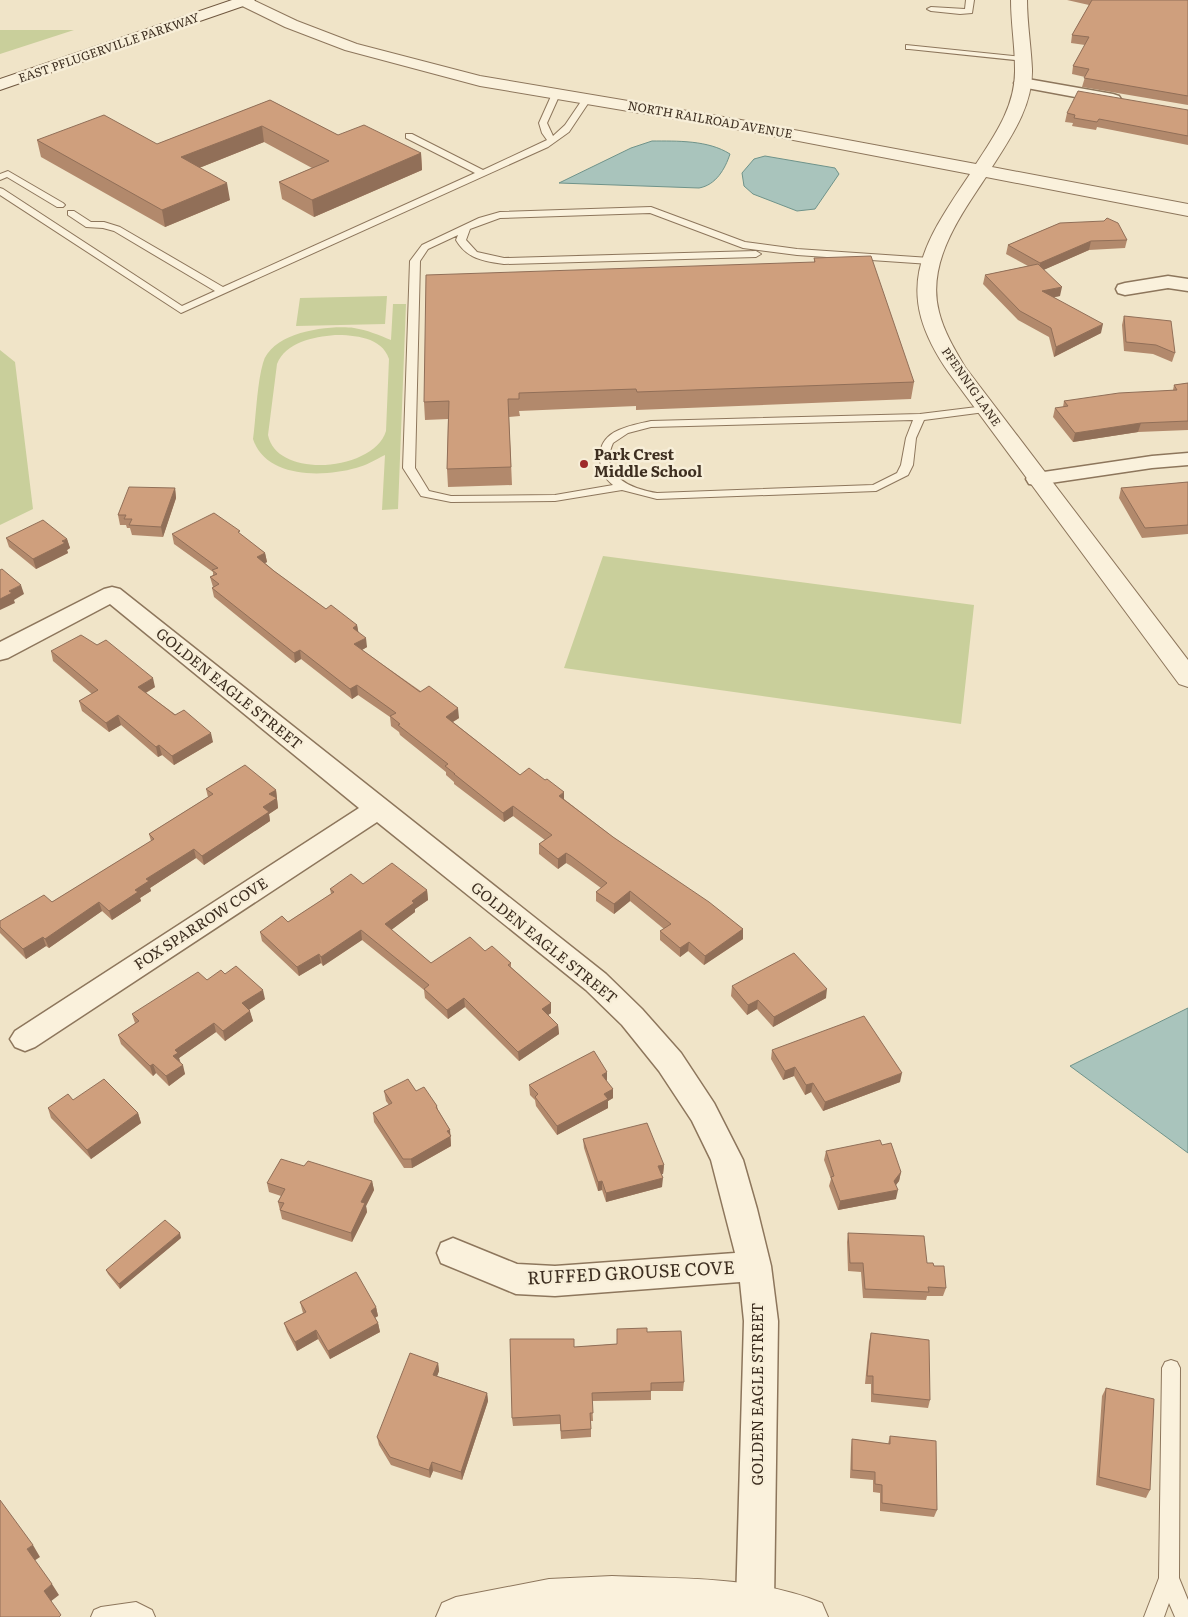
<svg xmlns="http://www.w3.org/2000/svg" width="1188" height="1617" viewBox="0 0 1188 1617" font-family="Literata,serif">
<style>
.green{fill:#c9cf9b;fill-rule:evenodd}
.water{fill:#a9c4bc;stroke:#6f938a}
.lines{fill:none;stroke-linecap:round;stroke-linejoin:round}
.service-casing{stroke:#8d765c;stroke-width:2}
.minor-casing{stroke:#8d765c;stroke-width:3}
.tertiary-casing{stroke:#8d765c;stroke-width:2}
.secondary-casing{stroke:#6f573f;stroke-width:2}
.service{fill:#faf1dc;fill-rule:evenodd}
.minor{fill:#faf1dc;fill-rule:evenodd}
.tertiary{fill:#faf1dc;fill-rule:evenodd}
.secondary{fill:#faf1dc;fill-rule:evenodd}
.wall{fill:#b2896c}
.shaded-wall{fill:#916f58}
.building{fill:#cf9f7d;stroke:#916f58}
.poi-dot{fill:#9e2a2b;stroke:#f7eed8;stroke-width:2}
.labels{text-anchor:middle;stroke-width:5;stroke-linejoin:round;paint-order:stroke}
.far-street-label{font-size:12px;fill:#3d2e20;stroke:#f7eed8}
.poi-label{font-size:15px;font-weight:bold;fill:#3d2e20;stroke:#f7eed8;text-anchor:start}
.street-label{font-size:15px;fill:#3d2e20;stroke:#f7eed8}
.near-street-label{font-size:18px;fill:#3d2e20;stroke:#f7eed8}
</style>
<rect width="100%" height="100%" fill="#f0e4c8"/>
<path class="green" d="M 0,30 L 74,30 L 0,54 Z
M 387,296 L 385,324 L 296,326 L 300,298 Z
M 393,304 L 406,304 L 398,509 L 382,510 L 385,455 C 375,460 367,465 356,468 C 324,477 266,479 253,439 C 256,417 257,384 263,363 C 272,332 328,325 354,328 C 367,330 379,335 391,340 ZM 335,335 C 354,335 382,337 389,359 L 386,431 C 374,471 277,480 268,435 L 277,364 C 286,342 313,337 335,335 Z
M 0,350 L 15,362 L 33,509 L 0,525 Z
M 603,556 L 974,605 L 961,724 L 564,668 Z"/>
<path class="water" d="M 652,141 C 677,141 708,140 730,154 C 725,169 716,185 699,188 L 559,183 L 631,148 Z
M 765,156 L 835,168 L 839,174 L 815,209 L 797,211 L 753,194 L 744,186 L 742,173 L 754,159 Z
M 1188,1008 L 1188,1153 L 1070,1066 Z"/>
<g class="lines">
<defs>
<path id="service" d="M 966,0 L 974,0 L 972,13 L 960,14 L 931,11 L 927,9 L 931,7 L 965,9 Z
M 906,45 L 1024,57 L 1028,59 L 1024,61 L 909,49 L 906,49 Z
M 556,91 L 560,94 L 547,123 L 553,136 L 565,125 L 584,97 L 591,99 L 569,132 L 548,147 L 181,313 L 0,195 L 0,188 L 3,189 L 182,306 L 215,291 L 114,231 L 103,228 L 86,227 L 68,215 L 68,211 L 74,211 L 91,222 L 104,222 L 120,227 L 223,287 L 475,173 L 406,138 L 406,134 L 412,134 L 483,170 L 547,140 L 542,133 L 539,123 L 552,94 Z
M 8,171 L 63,203 L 65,205 L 63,207 L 57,207 L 7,177 L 0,180 L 0,174 Z
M 651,207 L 745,242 L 797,249 L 930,258 L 935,261 L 930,264 L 797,255 L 743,248 L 650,213 L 500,218 L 470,229 L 466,240 L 477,252 L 504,258 L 756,251 L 761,254 L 756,257 L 504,264 C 484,261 467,259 456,240 L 458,235 L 428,249 L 420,261 L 415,468 L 429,491 L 451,496 L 555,495 L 613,485 C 604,478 600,469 600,458 C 599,430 629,426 651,421 L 920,414 L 985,406 L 990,409 L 985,412 L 924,420 L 916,438 L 913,465 L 908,475 L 876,491 L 657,499 L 622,490 L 555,501 L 451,502 L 421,496 L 403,468 L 410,261 L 422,245 L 479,218 L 500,212 ZM 913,420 L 906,438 L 901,465 L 897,473 L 873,485 L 657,493 C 632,489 598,476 613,443 L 628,433 L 651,427 Z
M 1171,1360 L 1177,1362 L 1180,1368 L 1179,1578 L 1188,1600 L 1188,1617 L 1175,1617 L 1169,1603 L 1164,1617 L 1144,1617 L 1159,1578 L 1162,1368 L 1165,1362 Z
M 136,1602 L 152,1610 L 155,1617 L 91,1617 L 94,1610 L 101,1607 Z"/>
<path id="minor" d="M 1022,78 L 1113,94 L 1119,96 L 1121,99 L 1119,102 L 1113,104 L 1016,86 L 1014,83 L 1016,80 Z
M 1168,276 L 1188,279 L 1188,291 L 1168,288 L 1125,295 L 1118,293 L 1116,289 L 1118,285 L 1125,283 Z
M 1188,453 L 1188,465 L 1152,468 L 1037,485 L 1029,484 L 1026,479 L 1029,474 L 1037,473 L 1152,456 Z
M 112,587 L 120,589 L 606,974 L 642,1009 L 681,1053 L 714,1103 L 743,1160 L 757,1209 L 771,1266 L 778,1321 L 774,1604 L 768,1617 L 742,1617 L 736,1604 L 744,1321 L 740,1282 L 555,1296 L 516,1294 L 441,1263 L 437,1253 L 441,1243 L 453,1238 L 517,1264 L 555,1266 L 735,1253 L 711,1160 L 692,1121 L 659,1071 L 622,1025 L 586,990 L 377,822 L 35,1047 L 25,1051 L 15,1047 L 10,1039 L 15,1031 L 359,808 L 110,604 L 8,658 L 0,660 L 0,642 L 104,589 Z"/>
<path id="tertiary" d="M 233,0 L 253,0 L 297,21 L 357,44 L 480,76 L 741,120 L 976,164 C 995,135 1016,105 1015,69 C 1015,46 1011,23 1011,0 L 1027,0 C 1027,23 1031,46 1032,69 C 1033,106 1011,137 992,167 L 1188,204 L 1188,216 L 986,177 C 960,216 926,263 939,312 C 944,332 955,350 965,367 L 1188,660 L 1188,687 L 1179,684 L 949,373 C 892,291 920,248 970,174 L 741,130 L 480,86 L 345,50 L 285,27 L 236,3 Z
M 612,1576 C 682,1579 757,1576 822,1603 L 828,1617 L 436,1617 L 442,1603 L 456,1597 L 549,1579 Z"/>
<path id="secondary" d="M 232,0 L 255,0 L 252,3 L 0,90 L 0,79 Z"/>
</defs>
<use href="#service" class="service-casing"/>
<use href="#minor" class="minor-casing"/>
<use href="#tertiary" class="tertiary-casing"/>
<use href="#secondary" class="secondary-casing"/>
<use href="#service" class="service"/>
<use href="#minor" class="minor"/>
<use href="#tertiary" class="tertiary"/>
<use href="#secondary" class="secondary"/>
</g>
<path class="wall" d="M 1067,0 L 1188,0 L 1188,105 L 1082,87 L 1085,77 L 1072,74 L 1073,66 L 1085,45 L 1071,43 L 1072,35 L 1089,5 Z
M 270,100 L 338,135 L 421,153 L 422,170 L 314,217 L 282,199 L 279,182 L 312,168 L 264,142 L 199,168 L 230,200 L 165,227 L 41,157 L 37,140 L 157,144 Z
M 1188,110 L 1188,145 L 1097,127 L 1096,130 L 1072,126 L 1073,123 L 1065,122 L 1067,113 Z
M 1060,223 L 1127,240 L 1125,248 L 1089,250 L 1043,270 L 1060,296 L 1054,297 L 1101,333 L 1054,357 L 1049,337 L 1018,320 L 983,284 L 985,275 L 1028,266 L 1006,254 L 1008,245 Z
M 814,258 L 914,382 L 911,399 L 636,410 L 636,406 L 519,411 L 520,416 L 509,417 L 512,485 L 448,487 L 447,469 L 448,419 L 425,420 L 424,402 L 814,262 Z
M 1124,316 L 1175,353 L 1172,362 L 1153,354 L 1124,351 L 1122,325 Z
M 1188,383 L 1188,430 L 1138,432 L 1073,442 L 1053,417 L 1055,408 L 1063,407 L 1064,401 L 1173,390 L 1174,385 Z
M 1188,482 L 1188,534 L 1142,538 L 1119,498 L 1121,488 Z
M 175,488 L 176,498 L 163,537 L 132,535 L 130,528 L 127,528 L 126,525 L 120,525 L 118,515 Z
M 172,534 L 240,534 L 265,553 L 267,562 L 265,563 L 274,571 L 326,609 L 357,625 L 358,632 L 367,647 L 362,650 L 459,718 L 453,722 L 520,775 L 564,799 L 613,837 L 743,929 L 743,939 L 704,965 L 688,951 L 680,957 L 660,940 L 660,931 L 664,929 L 630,901 L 614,914 L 596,901 L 596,892 L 601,888 L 571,866 L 566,863 L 558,869 L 539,854 L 539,844 L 545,840 L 513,816 L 504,822 L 454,784 L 454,782 L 446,775 L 446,772 L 400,735 L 399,732 L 391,726 L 390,717 L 358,695 L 352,699 L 301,659 L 295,663 L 214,597 L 212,588 L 213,587 L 210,577 L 213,575 L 213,572 L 174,544 Z
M 6,538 L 67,539 L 70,548 L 67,550 L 68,553 L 36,569 L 9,547 Z
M 51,651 L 155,687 L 146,693 L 213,742 L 174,765 L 162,755 L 158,757 L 121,725 L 109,732 L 82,711 L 79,701 L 92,694 L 53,661 Z
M 206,789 L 276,790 L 278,808 L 269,814 L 270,821 L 204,865 L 196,858 L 150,888 L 151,891 L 140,898 L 141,901 L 112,920 L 102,911 L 49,948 L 46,946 L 26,959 L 0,933 L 0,921 L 52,902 L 151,841 L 149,834 L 208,797 Z
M 363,884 L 427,890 L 428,900 L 415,909 L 415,912 L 391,930 L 431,963 L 485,951 L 511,963 L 511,967 L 551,1003 L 551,1013 L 548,1015 L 558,1025 L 559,1034 L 519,1061 L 465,1007 L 448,1019 L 425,998 L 424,990 L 362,940 L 323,966 L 321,963 L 299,976 L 262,941 L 260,932 L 288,922 L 331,894 L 330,889 Z
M 225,974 L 265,999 L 249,1010 L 253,1021 L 225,1041 L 216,1032 L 179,1058 L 185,1074 L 169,1086 L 156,1073 L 153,1076 L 121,1044 L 118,1035 L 135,1023 L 132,1014 L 207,980 Z
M 732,986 L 826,998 L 773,1027 L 757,1009 L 747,1015 L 731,996 Z
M 772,1050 L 900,1082 L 823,1111 L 811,1092 L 805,1095 L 794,1076 L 783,1080 L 771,1059 Z
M 607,1081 L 613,1098 L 608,1101 L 608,1108 L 557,1135 L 536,1106 L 535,1100 L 530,1095 L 529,1085 Z
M 384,1091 L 416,1091 L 437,1106 L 438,1110 L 450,1130 L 451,1146 L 412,1168 L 404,1168 L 374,1122 L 373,1113 L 389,1105 L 386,1101 Z
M 73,1100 L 138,1113 L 141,1123 L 91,1159 L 51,1118 L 48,1108 Z
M 583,1139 L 664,1165 L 663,1174 L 661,1174 L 662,1187 L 606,1202 L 602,1190 L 598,1191 L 584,1148 Z
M 882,1145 L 901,1172 L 899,1181 L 896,1185 L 896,1199 L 838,1210 L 829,1186 L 831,1179 L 824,1160 L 826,1151 Z
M 304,1166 L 372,1181 L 374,1190 L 366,1206 L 367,1212 L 352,1242 L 282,1219 L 278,1202 L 281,1196 L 269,1192 L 267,1183 Z
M 848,1233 L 927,1263 L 934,1266 L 946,1288 L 943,1296 L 927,1296 L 926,1300 L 863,1298 L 861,1272 L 848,1271 L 847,1242 Z
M 181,1238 L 120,1289 L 108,1274 L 106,1270 Z
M 300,1302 L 376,1307 L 378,1316 L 375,1318 L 378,1323 L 380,1332 L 330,1359 L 318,1339 L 297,1351 L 287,1332 L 284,1323 L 303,1313 Z
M 617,1329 L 647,1332 L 684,1382 L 683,1391 L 651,1391 L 651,1400 L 592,1401 L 593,1421 L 591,1421 L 591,1437 L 561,1439 L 560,1424 L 513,1426 L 512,1418 L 574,1347 L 617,1344 Z
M 871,1333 L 930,1400 L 928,1408 L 871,1402 L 871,1384 L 865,1384 L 869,1342 Z
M 438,1363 L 439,1371 L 437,1376 L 487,1393 L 488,1401 L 462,1480 L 433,1471 L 430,1478 L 391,1465 L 379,1445 L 377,1437 Z
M 1106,1388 L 1150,1490 L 1146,1498 L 1096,1485 L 1102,1396 Z
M 890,1436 L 937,1510 L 934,1517 L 880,1511 L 880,1493 L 873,1492 L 873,1480 L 850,1478 L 851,1448 L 852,1439 L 888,1444 Z"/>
<path class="shaded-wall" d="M 262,126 L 264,142 L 184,174 L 181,157 Z
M 421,153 L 422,170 L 314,217 L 312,200 Z
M 227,183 L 230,200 L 165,227 L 162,210 Z
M 1091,241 L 1089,250 L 1039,272 L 1040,263 Z
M 1062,287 L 1060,296 L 1040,300 L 1042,291 Z
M 1103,324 L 1101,333 L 1054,357 L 1056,347 Z
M 1141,423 L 1138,432 L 1073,442 L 1075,433 Z
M 175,488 L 176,498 L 163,537 L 161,527 Z
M 67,539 L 70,548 L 67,550 L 68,553 L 36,569 L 33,559 Z
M 265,553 L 267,562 L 259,566 L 257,557 Z
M 21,585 L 24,594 L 14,600 L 15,603 L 0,610 L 0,599 L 9,591 Z
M 357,625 L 359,635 L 353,628 Z
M 366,638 L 367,647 L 355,654 L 354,644 Z
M 300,650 L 301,659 L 295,663 L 294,653 Z
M 153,678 L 155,687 L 140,696 L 138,687 Z
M 357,685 L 358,695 L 352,699 L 350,689 Z
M 458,708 L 459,718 L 446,726 L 446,717 Z
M 118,715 L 121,725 L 109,732 L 106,723 Z
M 211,733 L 213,742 L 174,765 L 172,756 Z
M 159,745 L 162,755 L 158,757 L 156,747 Z
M 276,790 L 278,808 L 269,814 L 270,821 L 204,865 L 202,856 L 269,794 Z
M 564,792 L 564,802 L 559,796 Z
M 513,806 L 513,816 L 504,822 L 503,813 Z
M 194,849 L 196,858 L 150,888 L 151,891 L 140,898 L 141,901 L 112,920 L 109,911 L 135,890 L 146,879 Z
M 566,853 L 566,863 L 558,869 L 558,859 Z
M 427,890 L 428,900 L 415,909 L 415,912 L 386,934 L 385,924 L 412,901 Z
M 630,891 L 630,901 L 614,914 L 614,904 Z
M 99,902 L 102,911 L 49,948 L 45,939 Z
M 743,929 L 743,939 L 704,965 L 705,956 Z
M 361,930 L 362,940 L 323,966 L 321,957 Z
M 43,937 L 46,946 L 26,959 L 23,949 Z
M 689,942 L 688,951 L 680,957 L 680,948 Z
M 319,954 L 321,963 L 299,976 L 297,967 Z
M 827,989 L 826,998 L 773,1027 L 774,1017 Z
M 263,990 L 265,999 L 244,1013 L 242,1003 Z
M 464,998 L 465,1007 L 448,1019 L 447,1010 Z
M 758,1000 L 757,1009 L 747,1015 L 748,1005 Z
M 551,1003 L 551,1013 L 542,1019 L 542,1009 Z
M 250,1011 L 253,1021 L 225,1041 L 223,1031 Z
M 214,1023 L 216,1032 L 179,1058 L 180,1062 L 173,1056 L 175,1050 Z
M 558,1025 L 559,1034 L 519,1061 L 518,1052 Z
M 153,1064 L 156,1073 L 153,1076 L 150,1066 Z
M 183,1065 L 185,1074 L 169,1086 L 166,1076 Z
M 795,1067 L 794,1076 L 783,1080 L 785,1071 Z
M 607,1072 L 607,1082 L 602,1075 Z
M 902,1073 L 900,1082 L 823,1111 L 825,1102 Z
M 813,1083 L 811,1092 L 805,1095 L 806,1085 Z
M 613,1089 L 613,1098 L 608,1101 L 608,1108 L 557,1135 L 557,1126 L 604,1094 Z
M 138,1113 L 141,1123 L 91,1159 L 87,1150 Z
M 450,1130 L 451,1146 L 412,1168 L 411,1159 Z
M 664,1165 L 663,1174 L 658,1175 L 658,1166 Z
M 901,1172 L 899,1181 L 892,1190 L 894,1181 Z
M 663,1178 L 662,1187 L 606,1202 L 606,1193 Z
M 372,1181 L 374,1190 L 366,1206 L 367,1212 L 352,1242 L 351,1233 L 361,1202 Z
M 602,1181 L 602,1190 L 598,1191 L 598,1182 Z
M 898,1190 L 896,1199 L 838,1210 L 840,1201 Z
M 180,1233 L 181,1238 L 120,1289 L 119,1284 Z
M 376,1307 L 378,1316 L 372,1319 L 371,1311 Z
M 378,1323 L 380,1332 L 330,1359 L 328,1351 Z
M 316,1330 L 318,1339 L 297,1351 L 295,1342 Z
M 438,1363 L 439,1371 L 434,1384 L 433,1375 Z
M 487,1393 L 488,1401 L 462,1480 L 461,1472 Z
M 432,1462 L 433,1471 L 430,1478 L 429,1470 Z
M 33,1545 L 40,1557 L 34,1561 L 27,1549 Z
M 52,1584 L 59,1595 L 50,1602 L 44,1591 Z"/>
<path class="building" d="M 1092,0 L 1188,0 L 1188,96 L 1084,78 L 1089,69 L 1073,66 L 1089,37 L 1072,35 Z
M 1078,91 L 1188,110 L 1188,136 L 1099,119 L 1097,122 L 1074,118 L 1075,115 L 1067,113 Z
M 270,100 L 338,135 L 364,125 L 421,153 L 312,200 L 279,182 L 329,161 L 262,126 L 181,157 L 227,183 L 162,210 L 37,140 L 104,115 L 157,144 Z
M 1107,218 L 1118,223 L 1127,240 L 1091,241 L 1040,263 L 1008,245 L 1060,223 L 1104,221 Z
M 871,256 L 914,382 L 637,392 L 636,389 L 519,393 L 519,399 L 508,399 L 511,467 L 447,469 L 449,401 L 424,402 L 426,275 L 815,262 L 814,258 Z
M 1038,264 L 1062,287 L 1042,291 L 1103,324 L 1056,347 L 1051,328 L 1020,311 L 985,275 Z
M 1124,316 L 1171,321 L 1175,353 L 1156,345 L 1126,342 Z
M 1188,383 L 1188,421 L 1141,423 L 1075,433 L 1055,408 L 1068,406 L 1064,401 L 1119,393 L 1177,390 L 1174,385 Z
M 1188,482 L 1188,525 L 1145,528 L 1121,488 Z
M 129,487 L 175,488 L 161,527 L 129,525 L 132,519 L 124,519 L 126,515 L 118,515 Z
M 214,513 L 240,531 L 238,532 L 265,553 L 257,557 L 274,571 L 326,609 L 331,605 L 357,625 L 353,628 L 366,638 L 354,644 L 420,692 L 429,686 L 458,708 L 446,717 L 520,775 L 529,768 L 545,780 L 547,779 L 564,792 L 559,796 L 613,837 L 709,902 L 743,929 L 705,956 L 689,942 L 680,948 L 660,931 L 671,924 L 630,891 L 614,904 L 596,892 L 607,883 L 571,856 L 566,853 L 558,859 L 539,844 L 552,835 L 513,806 L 503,813 L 454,774 L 455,774 L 445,766 L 448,764 L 398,725 L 400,724 L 390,716 L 396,713 L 357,685 L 350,689 L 300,650 L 294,653 L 212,588 L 219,584 L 210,577 L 217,574 L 212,570 L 218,568 L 172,534 Z
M 43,520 L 67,539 L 62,541 L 65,543 L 33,559 L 6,538 Z
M 2,569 L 21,585 L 9,591 L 12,593 L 0,599 L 0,570 Z
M 81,635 L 97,645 L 106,640 L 153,678 L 138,687 L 175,715 L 184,710 L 211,733 L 172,756 L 159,745 L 156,747 L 118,715 L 106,723 L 79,701 L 98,690 L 51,651 Z
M 245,765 L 276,790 L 269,794 L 277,798 L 263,807 L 269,812 L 202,856 L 194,849 L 146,879 L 149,881 L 135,890 L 138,892 L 109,911 L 99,902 L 45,939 L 43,937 L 23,949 L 0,927 L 0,921 L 44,895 L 52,902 L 154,839 L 149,834 L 213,794 L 206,789 Z
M 392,863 L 427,890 L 412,901 L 414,903 L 385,924 L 431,963 L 470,937 L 485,951 L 492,946 L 511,963 L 508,965 L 551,1003 L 542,1009 L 558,1025 L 518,1052 L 464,998 L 447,1010 L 424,989 L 429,985 L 361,930 L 321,957 L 319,954 L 297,967 L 260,932 L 282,916 L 288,922 L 334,892 L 330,889 L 351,874 L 363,884 Z
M 794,953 L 827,989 L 774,1017 L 758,1000 L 748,1005 L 732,986 Z
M 236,966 L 263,990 L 242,1003 L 250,1011 L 223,1031 L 214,1023 L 175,1050 L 178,1053 L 173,1056 L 183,1065 L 166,1076 L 153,1064 L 150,1066 L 118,1035 L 139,1021 L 132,1014 L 198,972 L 207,980 L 221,970 L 225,974 Z
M 864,1016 L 902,1073 L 825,1102 L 813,1083 L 806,1085 L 795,1067 L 785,1071 L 772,1050 Z
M 594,1051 L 607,1072 L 602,1075 L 613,1089 L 604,1094 L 608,1099 L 557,1126 L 535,1097 L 538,1094 L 529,1085 Z
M 104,1079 L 138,1113 L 87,1150 L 48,1108 L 68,1094 L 73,1100 Z
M 408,1079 L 416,1091 L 424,1087 L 437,1106 L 436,1107 L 450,1130 L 447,1131 L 451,1136 L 411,1159 L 403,1159 L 373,1113 L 392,1103 L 384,1091 Z
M 647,1123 L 664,1165 L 658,1166 L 663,1178 L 606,1193 L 602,1181 L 598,1182 L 583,1139 Z
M 880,1140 L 882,1145 L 891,1143 L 901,1172 L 894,1181 L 898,1190 L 840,1201 L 831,1177 L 834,1176 L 826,1151 Z
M 281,1159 L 304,1166 L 308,1161 L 372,1181 L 361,1202 L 365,1203 L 351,1233 L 280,1210 L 284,1203 L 278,1202 L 285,1189 L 267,1183 Z
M 165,1220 L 180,1233 L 119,1284 L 106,1270 Z
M 848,1233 L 924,1236 L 927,1263 L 933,1263 L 934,1266 L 944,1266 L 946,1288 L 928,1287 L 929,1292 L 865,1289 L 863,1263 L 850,1263 Z
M 356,1272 L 376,1307 L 371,1311 L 378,1323 L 328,1351 L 316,1330 L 295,1342 L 284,1323 L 306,1312 L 300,1302 Z
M 647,1328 L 647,1332 L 681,1331 L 684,1382 L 651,1383 L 651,1391 L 592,1393 L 593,1413 L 590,1413 L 591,1429 L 561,1431 L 560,1415 L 512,1418 L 510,1339 L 574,1339 L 574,1347 L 617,1344 L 617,1329 Z
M 871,1333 L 929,1340 L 930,1400 L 873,1394 L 873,1376 L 867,1376 Z
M 410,1353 L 438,1363 L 433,1375 L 487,1393 L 461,1472 L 432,1462 L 429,1470 L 390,1457 L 377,1437 Z
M 1106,1388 L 1154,1399 L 1150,1490 L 1099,1477 Z
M 890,1436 L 936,1441 L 937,1510 L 882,1503 L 882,1485 L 875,1484 L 875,1472 L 852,1470 L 852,1439 L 890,1444 Z
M 0,1500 L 33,1545 L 27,1549 L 52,1584 L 44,1591 L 61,1615 L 59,1617 L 0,1617 Z"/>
<circle class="poi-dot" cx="584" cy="464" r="5"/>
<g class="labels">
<g class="far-street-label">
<text transform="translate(109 48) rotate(-19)" y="4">EAST PFLUGERVILLE PARKWAY</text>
<text transform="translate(710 120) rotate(10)" y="4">NORTH RAILROAD AVENUE</text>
<text transform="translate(971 387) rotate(55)" y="4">PFENNIG LANE</text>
</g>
<g class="poi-label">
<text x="594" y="460">Park Crest<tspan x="594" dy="17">Middle School</tspan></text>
</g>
<g class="street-label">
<text transform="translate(229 689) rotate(39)" y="5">GOLDEN EAGLE STREET</text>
<text transform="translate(201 924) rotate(-33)" y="5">FOX SPARROW COVE</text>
<text transform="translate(544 943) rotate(39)" y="5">GOLDEN EAGLE STREET</text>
<text transform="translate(758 1394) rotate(-90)" y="5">GOLDEN EAGLE STREET</text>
</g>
<g class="near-street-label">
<text transform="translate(631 1273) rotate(-3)" y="6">RUFFED GROUSE COVE</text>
</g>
</g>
</svg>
